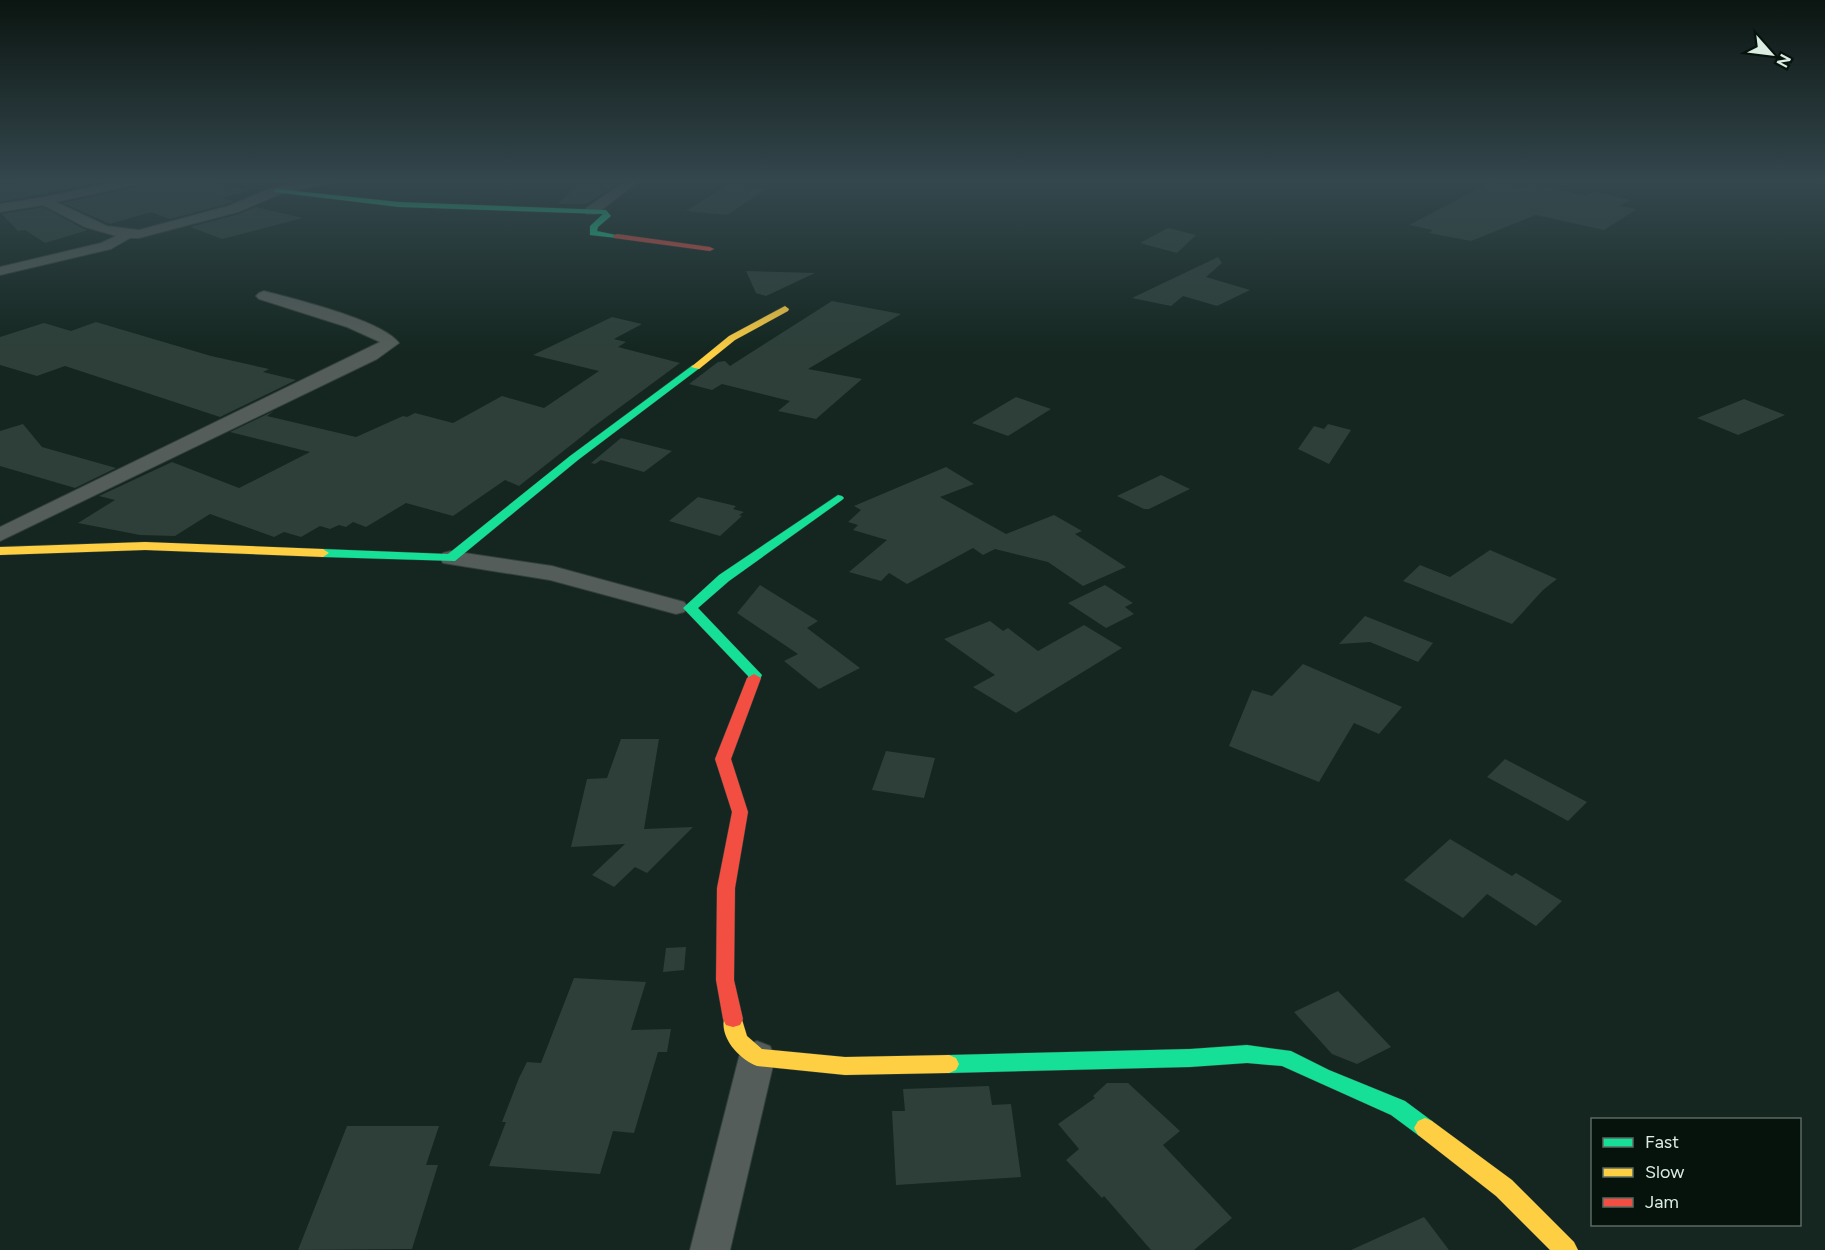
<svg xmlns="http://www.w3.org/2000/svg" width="1825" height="1250" viewBox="0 0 1825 1250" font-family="Figtree,sans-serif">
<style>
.building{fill:#2d3f38}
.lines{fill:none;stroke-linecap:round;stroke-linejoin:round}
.street-casing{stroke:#32403a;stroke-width:2}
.fast-casing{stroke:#32403a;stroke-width:1}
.slow-casing{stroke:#32403a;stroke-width:1}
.jam-casing{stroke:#32403a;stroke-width:1}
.street{fill:#545d59;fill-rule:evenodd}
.fast{fill:#16e098;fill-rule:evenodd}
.slow{fill:#ffcf43;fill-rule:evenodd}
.jam{fill:#f24e42;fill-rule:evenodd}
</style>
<rect width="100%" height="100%" fill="#14261f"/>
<path class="building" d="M 14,179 L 120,179 L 0,202 L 0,185 L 16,183 Z
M 153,179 L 211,179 L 212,183 L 249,190 L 222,198 L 234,201 L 227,204 L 170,219 L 151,212 L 110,224 L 63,203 L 145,185 Z
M 1491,182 L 1523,188 L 1530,184 L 1585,196 L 1595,192 L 1630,200 L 1620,206 L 1637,209 L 1604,230 L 1536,215 L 1471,241 L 1429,233 L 1433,230 L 1409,225 Z
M 578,184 L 615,185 L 587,204 L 558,204 Z
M 729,184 L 768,188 L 727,215 L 686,211 Z
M 43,207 L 84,229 L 88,230 L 45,243 L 25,230 L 18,231 L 2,214 Z
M 256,207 L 303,218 L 222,239 L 190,227 L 239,214 Z
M 1168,228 L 1196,235 L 1177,253 L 1140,243 Z
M 1218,257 L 1222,263 L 1206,277 L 1250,290 L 1217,306 L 1183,296 L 1171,306 L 1132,298 Z
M 746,271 L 815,273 L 766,296 L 756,293 Z
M 832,301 L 901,314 L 808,369 L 862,379 L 816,419 L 778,411 L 790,401 L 722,384 L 712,390 L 689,384 L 718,362 L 725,361 L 730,366 Z
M 612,317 L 642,324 L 614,339 L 626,342 L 618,347 L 680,363 L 589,430 L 590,430 L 519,486 L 505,480 L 453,516 L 406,503 L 366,527 L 353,522 L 346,527 L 339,525 L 330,529 L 320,526 L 301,537 L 284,532 L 274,537 L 210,514 L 175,536 L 140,535 L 78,523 L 115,500 L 99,496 L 172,462 L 239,488 L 310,452 L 230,432 L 274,411 L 267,416 L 356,437 L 403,416 L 407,417 L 415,413 L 453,423 L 502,396 L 544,408 L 599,371 L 533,355 Z
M 96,322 L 211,356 L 269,369 L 263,372 L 296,380 L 220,417 L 65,366 L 37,376 L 0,365 L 0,337 L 44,323 L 71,331 Z
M 1016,397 L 1051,409 L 1008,436 L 972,423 Z
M 1744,399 L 1785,415 L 1738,435 L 1697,418 Z
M 23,424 L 42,447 L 116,468 L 75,488 L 0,466 L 0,431 Z
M 1328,424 L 1351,430 L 1329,464 L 1298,449 L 1314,426 L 1324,429 Z
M 621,438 L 672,451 L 644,472 L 601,460 L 595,464 L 591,463 Z
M 946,467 L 974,484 L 940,497 L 1006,534 L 1054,515 L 1082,531 L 1075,534 L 1126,567 L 1083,586 L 1048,562 L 995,549 L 983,555 L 973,548 L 907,584 L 889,573 L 881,581 L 849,572 L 887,540 L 853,530 L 858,525 L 848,522 L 861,510 L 854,506 Z
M 1161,475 L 1190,489 L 1149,509 L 1144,509 L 1117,496 Z
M 698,497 L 736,506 L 733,509 L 744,512 L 739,515 L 742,516 L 720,536 L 669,521 Z
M 1490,550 L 1557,579 L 1543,590 L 1512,624 L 1403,581 L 1420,565 L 1450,577 Z
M 760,585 L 818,621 L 807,628 L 860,668 L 819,689 L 784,661 L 798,654 L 737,613 Z
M 1105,585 L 1133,603 L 1125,607 L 1134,614 L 1106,628 L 1068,603 Z
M 1365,616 L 1433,643 L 1418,662 L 1370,642 L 1339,644 Z
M 990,621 L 1003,631 L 1008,628 L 1038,651 L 1084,625 L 1122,648 L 1016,713 L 973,687 L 995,675 L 944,639 Z
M 1303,664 L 1402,707 L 1379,734 L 1354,723 L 1319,782 L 1229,746 L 1252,690 L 1272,696 Z
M 621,739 L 659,739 L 644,829 L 693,827 L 647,873 L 635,867 L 614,887 L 592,875 L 625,844 L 571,847 L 587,779 L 607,778 Z
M 886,751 L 935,758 L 924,798 L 872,790 Z
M 1505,759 L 1587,802 L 1568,821 L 1487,777 Z
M 1450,839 L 1512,876 L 1516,873 L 1562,901 L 1536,926 L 1487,894 L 1463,918 L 1404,880 Z
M 686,947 L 684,970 L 663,972 L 666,948 Z
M 574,978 L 646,982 L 631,1030 L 671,1029 L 667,1052 L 658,1052 L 634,1133 L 613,1131 L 600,1174 L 489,1166 L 506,1122 L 502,1122 L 519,1078 L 527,1062 L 541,1063 Z
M 1338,991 L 1391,1047 L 1357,1064 L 1332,1054 L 1294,1012 Z
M 1107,1083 L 1128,1083 L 1180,1131 L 1163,1145 L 1232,1218 L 1194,1250 L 1151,1250 L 1104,1196 L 1102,1198 L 1066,1160 L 1079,1149 L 1058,1124 L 1095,1098 L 1093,1096 Z
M 989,1086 L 992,1105 L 1011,1104 L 1021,1177 L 896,1185 L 892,1111 L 905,1111 L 903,1089 Z
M 347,1126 L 439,1126 L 426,1165 L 438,1165 L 412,1249 L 298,1250 Z
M 1424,1217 L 1449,1250 L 1351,1250 Z"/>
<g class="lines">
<defs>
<path id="street" d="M 130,179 L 151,179 L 145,183 L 56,202 L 107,226 L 139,230 L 228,206 L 272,188 L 315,179 L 336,179 L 334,182 L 280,194 L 238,212 L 139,238 L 130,238 L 111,249 L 0,275 L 0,267 L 101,243 L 116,236 L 85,227 L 43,205 L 0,212 L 0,204 L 45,197 Z
M 629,179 L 642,179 L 596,214 L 586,214 L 585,211 L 586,208 Z
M 1815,179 L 1825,179 L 1825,185 Z
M 264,291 C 294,299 382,320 399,343 L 377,359 L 0,541 L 0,527 L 380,342 L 347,327 L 259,299 L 256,296 L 259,293 Z
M 451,551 L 552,566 L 684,602 L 688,607 L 684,612 L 676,614 L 550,580 L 443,563 L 440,558 L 443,553 Z
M 757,1041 L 770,1046 L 775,1057 L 730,1250 L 690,1250 L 739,1057 L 744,1046 Z"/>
<path id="fast" d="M 276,189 L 399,202 L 606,210 L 611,216 L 598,227 L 597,231 L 621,236 L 617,238 L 590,235 L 590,226 L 603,214 L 399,207 L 274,192 Z
M 693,365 L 701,367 L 578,460 L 455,561 L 323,557 L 317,553 L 323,549 L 448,554 L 570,456 Z
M 838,495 L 842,496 L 844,498 L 842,500 L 729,581 L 698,608 L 762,675 L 759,681 L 749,681 L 748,676 L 683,608 L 719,575 Z
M 1247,1045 L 1291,1051 L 1329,1070 L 1405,1101 L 1432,1121 L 1436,1128 L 1432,1135 L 1425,1138 L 1418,1135 L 1391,1115 L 1282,1066 L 1247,1063 L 1190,1067 L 949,1073 L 942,1070 L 939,1064 L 942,1058 L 949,1055 L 1190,1049 Z"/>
<path id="slow" d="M 785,306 L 789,309 L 788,311 L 735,340 L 699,369 L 691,367 L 729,336 Z
M 145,542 L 323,549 L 329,553 L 323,557 L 145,550 L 0,555 L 0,547 Z
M 733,1011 L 740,1013 L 747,1036 L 762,1049 L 845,1057 L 949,1055 L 956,1058 L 959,1064 L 956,1070 L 949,1073 L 845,1075 L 757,1066 C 738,1059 716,1034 726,1013 Z
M 1425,1118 L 1432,1121 L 1512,1180 L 1574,1242 L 1578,1250 L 1550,1250 L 1496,1196 L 1418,1135 L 1414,1128 L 1418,1121 Z"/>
<path id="jam" d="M 617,234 L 710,247 L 714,249 L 710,251 L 614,238 L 613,236 Z
M 754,674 L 761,678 L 731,759 L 748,812 L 735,888 L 734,980 L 743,1019 L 740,1025 L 733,1027 L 726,1025 L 723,1019 L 716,980 L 717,888 L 732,812 L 715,759 L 747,678 Z"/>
</defs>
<use href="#street" class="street-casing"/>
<use href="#fast" class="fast-casing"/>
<use href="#slow" class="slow-casing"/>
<use href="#jam" class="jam-casing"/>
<use href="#street" class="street"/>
<use href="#fast" class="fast"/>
<use href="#slow" class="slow"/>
<use href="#jam" class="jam"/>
</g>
<linearGradient id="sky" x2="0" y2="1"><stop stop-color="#0b1511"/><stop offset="0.51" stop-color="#34474d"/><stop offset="1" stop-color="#34474d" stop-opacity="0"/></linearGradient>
<rect width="1825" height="354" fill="url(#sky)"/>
<rect x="1591" y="1118" width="210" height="108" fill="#06130d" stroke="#5b6a63" stroke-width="1.5"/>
<rect x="1603" y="1138" width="30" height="9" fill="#16e098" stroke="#5b6a63" stroke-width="1.5"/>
<text x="1645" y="1148" font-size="18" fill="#dbede3">Fast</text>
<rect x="1603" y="1168" width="30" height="9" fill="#ffcf43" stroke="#5b6a63" stroke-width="1.5"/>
<text x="1645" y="1178" font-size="18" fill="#dbede3">Slow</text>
<rect x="1603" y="1198" width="30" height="9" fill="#f24e42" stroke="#5b6a63" stroke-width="1.5"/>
<text x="1645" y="1208" font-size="18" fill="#dbede3">Jam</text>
<g transform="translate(1771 54) rotate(118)" stroke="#06130d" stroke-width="4.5" paint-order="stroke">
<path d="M0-4.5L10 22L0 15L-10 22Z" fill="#dbede3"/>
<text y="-9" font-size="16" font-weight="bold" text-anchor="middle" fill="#dbede3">N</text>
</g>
</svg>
